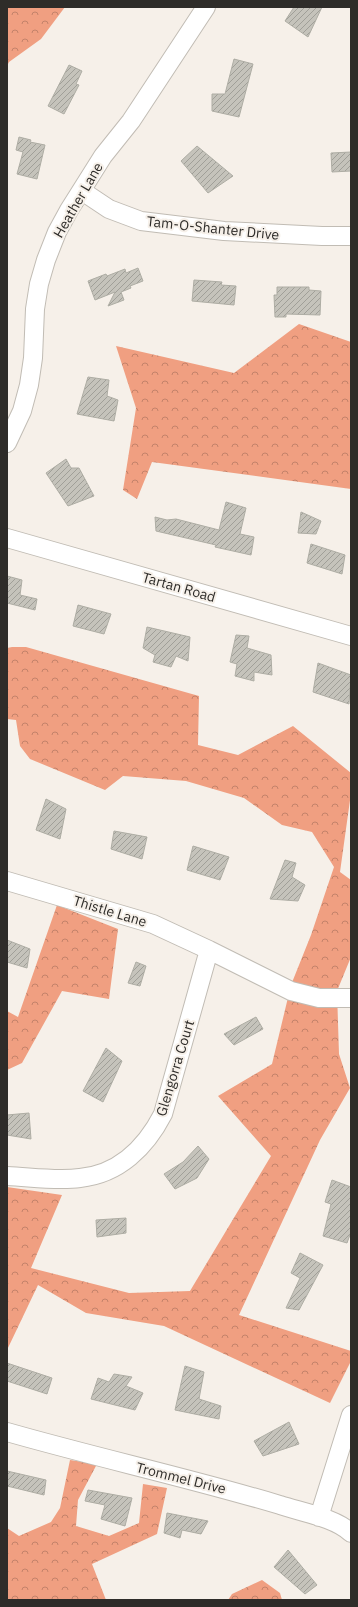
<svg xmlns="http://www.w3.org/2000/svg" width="358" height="1607" viewBox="0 0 358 1607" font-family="'IBM Plex Sans',sans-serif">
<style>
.forest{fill:url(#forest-crowns)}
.building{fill:url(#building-hatch);stroke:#aeada4}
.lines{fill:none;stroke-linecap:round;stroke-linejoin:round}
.minor-casing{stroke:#c1bcb4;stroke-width:20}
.minor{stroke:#fff;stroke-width:18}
.labels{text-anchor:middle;stroke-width:4;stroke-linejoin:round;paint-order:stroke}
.street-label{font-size:14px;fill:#2e2c29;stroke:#f6f0e9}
</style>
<defs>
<pattern id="forest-crowns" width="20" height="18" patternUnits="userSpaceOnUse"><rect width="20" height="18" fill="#f09f81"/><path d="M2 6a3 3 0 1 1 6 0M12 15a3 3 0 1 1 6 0" fill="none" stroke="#c3826a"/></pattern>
<pattern id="building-hatch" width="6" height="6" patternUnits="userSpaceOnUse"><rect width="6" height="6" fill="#c5c3bb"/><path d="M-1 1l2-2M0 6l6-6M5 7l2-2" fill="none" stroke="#a09f98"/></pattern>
</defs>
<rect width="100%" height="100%" fill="#f6f0e9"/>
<path class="forest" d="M 7,7 L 65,7 L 41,39 L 9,62 L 7,66 Z
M 299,324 L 351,342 L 351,489 L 152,462 L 137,499 L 123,490 L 136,408 L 116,346 L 234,373 Z
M 12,647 L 26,647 L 199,696 L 198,745 L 238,755 L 293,726 L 351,773 L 351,793 L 340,872 L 351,880 L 351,957 L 337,991 L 339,1054 L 350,1088 L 320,1140 L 239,1315 L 351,1351 L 351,1361 L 330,1403 L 164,1326 L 86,1313 L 38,1285 L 7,1350 L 7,1187 L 62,1195 L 31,1268 L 129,1293 L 190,1291 L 271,1156 L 218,1096 L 272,1064 L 291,985 L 311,935 L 334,867 L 312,832 L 282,825 L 244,798 L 186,781 L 123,776 L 105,790 L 30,759 L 20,746 L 16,720 L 7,719 L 7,648 Z
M 57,905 L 118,929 L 109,999 L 62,991 L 22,1063 L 7,1070 L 7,1011 L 18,1017 Z
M 70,1460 L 97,1464 L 78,1500 L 76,1526 L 109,1536 L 139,1523 L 143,1484 L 167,1488 L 157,1534 L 92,1564 L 106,1600 L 7,1600 L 7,1528 L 19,1536 L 51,1522 L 60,1508 Z
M 262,1580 L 280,1593 L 282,1600 L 228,1600 L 232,1594 Z"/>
<path class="building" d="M 294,7 L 322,7 L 308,37 L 285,21 Z
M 234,59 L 253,64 L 239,117 L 212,111 L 212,94 L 225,94 Z
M 69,65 L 82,71 L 76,84 L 79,85 L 64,114 L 48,106 Z
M 19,137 L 31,140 L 30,142 L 45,145 L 37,179 L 17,174 L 23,152 L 16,150 Z
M 197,146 L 233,176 L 208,193 L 181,161 Z
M 351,152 L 351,171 L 332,172 L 331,153 Z
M 138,268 L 143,281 L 130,286 L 131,288 L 121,292 L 124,300 L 108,306 L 115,292 L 95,300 L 88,281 L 106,274 L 107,276 L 125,269 L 126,273 Z
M 194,280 L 222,282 L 221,285 L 236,286 L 234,305 L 192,301 Z
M 277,287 L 309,287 L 309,290 L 321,291 L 320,315 L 286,314 L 286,317 L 275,317 L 274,295 L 277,295 Z
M 88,377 L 109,380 L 107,396 L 118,400 L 114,421 L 77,414 Z
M 66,459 L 71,468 L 79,468 L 94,496 L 68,506 L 46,473 Z
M 226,502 L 246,508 L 240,534 L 254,537 L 251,555 L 215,547 L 216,545 L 156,531 L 155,517 L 167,520 L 176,519 L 219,530 Z
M 301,512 L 321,521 L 316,534 L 298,533 Z
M 311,544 L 345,555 L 342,574 L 307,563 Z
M 7,576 L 22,580 L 20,595 L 37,599 L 35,610 L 7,603 Z
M 78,605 L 111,614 L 104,634 L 73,626 Z
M 147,627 L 190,637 L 188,661 L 176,656 L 171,667 L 153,662 L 155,655 L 143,648 Z
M 236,635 L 249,636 L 247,648 L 271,655 L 272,675 L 254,672 L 254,681 L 235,676 L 237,664 L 230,662 Z
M 318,663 L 351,675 L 349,704 L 313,692 Z
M 46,799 L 66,809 L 60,839 L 36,830 Z
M 114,831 L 147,837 L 142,859 L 111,849 Z
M 193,846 L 229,857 L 220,880 L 187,870 Z
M 285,860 L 296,863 L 292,877 L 305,885 L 298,901 L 270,899 Z
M 7,940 L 30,949 L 27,968 L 7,962 Z
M 136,962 L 146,966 L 140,986 L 128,983 Z
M 256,1017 L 263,1029 L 234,1045 L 224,1034 Z
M 106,1048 L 122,1061 L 103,1102 L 83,1091 Z
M 29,1113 L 31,1139 L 7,1135 L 7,1115 Z
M 198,1146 L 209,1159 L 197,1178 L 175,1189 L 164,1174 L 183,1162 Z
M 332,1180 L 351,1187 L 351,1232 L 347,1243 L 323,1236 L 331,1204 L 325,1202 Z
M 126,1218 L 126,1233 L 97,1237 L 96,1220 Z
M 300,1253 L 323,1265 L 299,1310 L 286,1308 L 300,1278 L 291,1273 Z
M 7,1363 L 52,1378 L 47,1394 L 7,1381 Z
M 185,1366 L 204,1372 L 199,1399 L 221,1406 L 219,1419 L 175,1410 Z
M 114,1374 L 132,1377 L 126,1386 L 143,1393 L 135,1410 L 91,1399 L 98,1378 L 109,1382 Z
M 289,1422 L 299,1444 L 263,1456 L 254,1441 Z
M 7,1471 L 46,1480 L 44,1495 L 7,1486 Z
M 88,1490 L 132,1498 L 125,1526 L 101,1519 L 105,1505 L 85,1501 Z
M 167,1513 L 208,1521 L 201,1534 L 182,1530 L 180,1538 L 164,1533 Z
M 288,1550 L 317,1585 L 305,1594 L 274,1567 Z"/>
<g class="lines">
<defs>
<path id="minor" d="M 82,191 L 109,209 L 141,221 L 224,231 L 322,236 L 351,236
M 7,443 L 22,411 L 29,385 L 33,358 L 35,309 L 39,284 L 46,260 L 57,232 L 69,210 L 103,156 L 131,121 L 206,7
M 7,538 L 351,636
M 7,881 L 153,924 L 209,950 L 291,991 L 319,998 L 351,998
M 7,1176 C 31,1177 56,1181 80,1178 C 119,1174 146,1147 163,1114 L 209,950
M 7,1432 C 98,1458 190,1478 280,1505 C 301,1512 336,1518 351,1533
M 319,1517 L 351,1415"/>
</defs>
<use href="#minor" class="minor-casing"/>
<use href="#minor" class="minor"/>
</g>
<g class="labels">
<g class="street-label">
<text transform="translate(78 200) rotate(-60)" y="5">Heather Lane</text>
<text transform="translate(213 228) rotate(6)" y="5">Tam-O-Shanter Drive</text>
<text transform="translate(179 587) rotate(16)" y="5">Tartan Road</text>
<text transform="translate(110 911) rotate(17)" y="5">Thistle Lane</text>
<text transform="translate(175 1068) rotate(-73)" y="5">Glengorra Court</text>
<text transform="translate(181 1478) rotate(14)" y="5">Trommel Drive</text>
</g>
</g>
<rect width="358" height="1607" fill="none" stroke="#2e2c29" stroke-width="16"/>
</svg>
